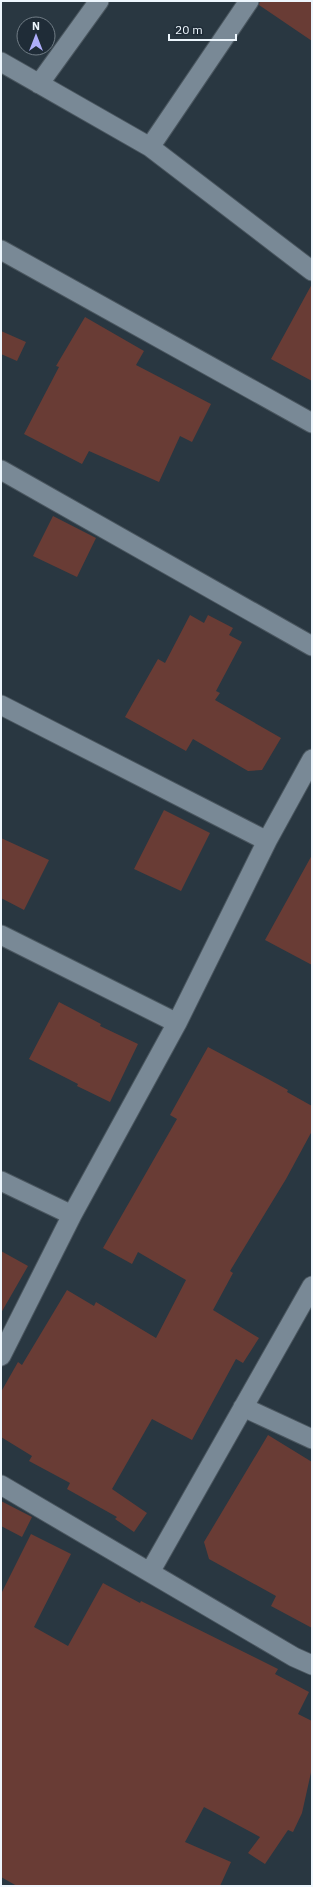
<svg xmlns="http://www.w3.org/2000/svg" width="313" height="1887" viewBox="0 0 313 1887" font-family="'IBM Plex Sans',sans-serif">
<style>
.building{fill:#693c35}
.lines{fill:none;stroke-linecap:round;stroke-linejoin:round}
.minor-casing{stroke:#4a565f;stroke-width:21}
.minor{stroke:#798996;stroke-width:19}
</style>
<rect width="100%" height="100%" fill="#293741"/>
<path class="building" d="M 260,1 L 312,1 L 312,41 L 259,5 Z
M 312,284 L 312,381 L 271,359 Z
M 85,317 L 144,351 L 136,365 L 211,404 L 192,442 L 180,436 L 159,482 L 89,451 L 82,464 L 24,434 L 59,367 L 56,366 Z
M 1,331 L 26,342 L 17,361 L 1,354 Z
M 53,516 L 96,538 L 77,577 L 33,556 Z
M 190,615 L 204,623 L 208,615 L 233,628 L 229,635 L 242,642 L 216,691 L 220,693 L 215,700 L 281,738 L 262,770 L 248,771 L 193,739 L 186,751 L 125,717 L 158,659 L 165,663 Z
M 164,810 L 210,833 L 181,891 L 134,869 Z
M 1,838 L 49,860 L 24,910 L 1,898 Z
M 312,855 L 312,965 L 265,940 Z
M 59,1002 L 101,1024 L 100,1026 L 138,1044 L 110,1102 L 77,1086 L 78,1084 L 29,1059 Z
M 208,1047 L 268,1079 L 288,1090 L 287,1092 L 312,1106 L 312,1131 L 286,1179 L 230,1271 L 233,1273 L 213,1310 L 259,1338 L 243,1363 L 236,1359 L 192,1440 L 152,1419 L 112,1489 L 147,1513 L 134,1532 L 115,1519 L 117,1517 L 67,1489 L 70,1483 L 29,1461 L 32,1456 L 1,1437 L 1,1392 L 18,1362 L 22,1365 L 67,1290 L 94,1306 L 96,1302 L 156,1338 L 186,1280 L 138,1252 L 132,1264 L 103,1248 L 177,1119 L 170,1115 Z
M 1,1251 L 28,1266 L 1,1313 Z
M 268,1435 L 312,1462 L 312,1628 L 271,1606 L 276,1596 L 209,1559 L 204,1542 Z
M 1,1501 L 32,1517 L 22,1537 L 1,1526 Z
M 31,1534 L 71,1554 L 34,1627 L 68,1646 L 103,1583 L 140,1603 L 141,1601 L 278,1669 L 275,1674 L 309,1692 L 298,1714 L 312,1721 L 312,1768 L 302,1813 L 293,1832 L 288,1830 L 265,1864 L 248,1853 L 260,1837 L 204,1807 L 185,1842 L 231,1862 L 220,1886 L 17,1886 L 1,1877 L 1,1594 Z"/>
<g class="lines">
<defs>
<path id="minor" d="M 1,62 L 150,147 L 249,1
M 39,84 L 99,1
M 150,147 L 312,271
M 1,250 L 312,423
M 1,470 L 312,646
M 1,705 L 267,841
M 1,935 L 177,1023
M 1,1181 L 72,1215
M 1,1356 L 72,1215 L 177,1023 L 267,841 L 312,759
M 243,1407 L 312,1439
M 1,1485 L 294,1657 L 312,1665
M 150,1572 L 312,1286"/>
</defs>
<use href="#minor" class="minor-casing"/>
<use href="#minor" class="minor"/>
</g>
<rect width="313" height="1887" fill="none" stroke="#edf6fd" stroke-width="4"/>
<g transform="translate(36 36)"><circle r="19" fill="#1f2c37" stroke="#717d86"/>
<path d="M0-3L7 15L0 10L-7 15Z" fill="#aeaefb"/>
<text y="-6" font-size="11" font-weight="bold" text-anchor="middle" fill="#edf6fd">N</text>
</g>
<path d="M169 34v6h67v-6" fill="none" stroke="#edf6fd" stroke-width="2"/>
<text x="175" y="34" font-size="12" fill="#edf6fd" stroke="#1f2c37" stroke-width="3" paint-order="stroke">20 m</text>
</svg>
